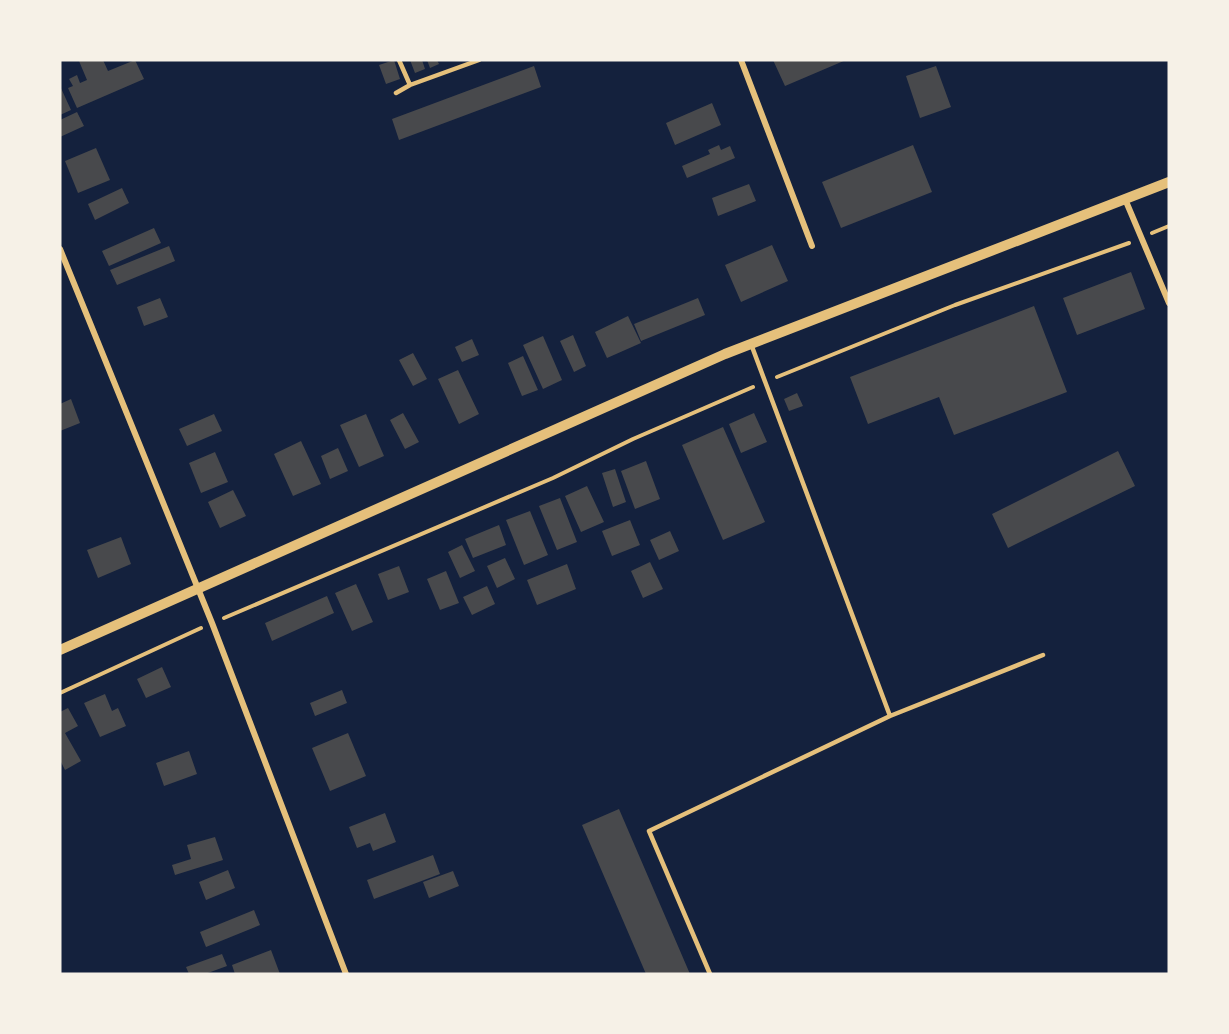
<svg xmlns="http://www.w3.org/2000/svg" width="1229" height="1034" viewBox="0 0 1229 1034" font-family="'Roboto Condensed',sans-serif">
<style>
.building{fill:#48494c}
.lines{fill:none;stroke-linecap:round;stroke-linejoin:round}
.path{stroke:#e5c07b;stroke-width:4}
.service{stroke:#e5c07b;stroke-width:4.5}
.minor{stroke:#e5c07b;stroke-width:6}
.tertiary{stroke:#e5c07b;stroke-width:10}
</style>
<rect width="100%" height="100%" fill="#14213d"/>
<path class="building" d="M 81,60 L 103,60 L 108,71 L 135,60 L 144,79 L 77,108 L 68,88 L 73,86 L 69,79 L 77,75 L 80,83 L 87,80 L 79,61 Z
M 394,60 L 400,79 L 386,84 L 379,65 Z
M 410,60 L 422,60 L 425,69 L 415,73 Z
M 427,60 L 437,60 L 439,64 L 430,68 Z
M 773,60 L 846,60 L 785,86 Z
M 534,66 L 541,87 L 399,140 L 392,119 Z
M 936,66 L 951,107 L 920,118 L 906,76 Z
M 60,86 L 71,110 L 60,115 Z
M 712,103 L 721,125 L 675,145 L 666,123 Z
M 77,112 L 84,126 L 60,137 L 60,120 Z
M 719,145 L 721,150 L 730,146 L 735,158 L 687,178 L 682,166 L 710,154 L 708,150 Z
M 913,145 L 932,192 L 841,228 L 822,182 Z
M 96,148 L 110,180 L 78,193 L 65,161 Z
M 749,184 L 756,201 L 718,216 L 712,198 Z
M 122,188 L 129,203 L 95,220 L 88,204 Z
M 154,228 L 161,243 L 109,266 L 102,251 Z
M 772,245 L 788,281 L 741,302 L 725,265 Z
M 169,246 L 175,261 L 117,285 L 110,270 Z
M 1131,272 L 1145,309 L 1077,335 L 1063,298 Z
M 160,298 L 168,317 L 144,326 L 137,307 Z
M 698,298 L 705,315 L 641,341 L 634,324 Z
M 1034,306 L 1067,392 L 954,435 L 939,397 L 868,424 L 850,377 Z
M 628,316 L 641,343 L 607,358 L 595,332 Z
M 573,335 L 586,366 L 574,372 L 560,341 Z
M 543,336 L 562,380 L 543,389 L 523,345 Z
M 472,339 L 479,355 L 462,362 L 455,347 Z
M 413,353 L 427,379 L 413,386 L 399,360 Z
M 523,356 L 538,390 L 522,396 L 508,363 Z
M 458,370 L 479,414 L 459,424 L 438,379 Z
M 797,393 L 803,406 L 789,411 L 784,399 Z
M 71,399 L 80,423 L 60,431 L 60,404 Z
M 403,413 L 419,442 L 405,449 L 390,420 Z
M 754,413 L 767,442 L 741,453 L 729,424 Z
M 214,414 L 222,431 L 187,446 L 179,429 Z
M 366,414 L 384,456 L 359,467 L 340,425 Z
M 723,427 L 765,522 L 723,540 L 682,445 Z
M 301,441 L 321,484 L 293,496 L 274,454 Z
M 338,448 L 348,471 L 330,479 L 321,456 Z
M 1118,451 L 1135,486 L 1008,548 L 992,514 Z
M 215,452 L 228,482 L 201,493 L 189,463 Z
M 646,461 L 660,499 L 635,509 L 621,471 Z
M 615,469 L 626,502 L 613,507 L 602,473 Z
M 587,486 L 604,522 L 581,532 L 565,496 Z
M 233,490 L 246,516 L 220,528 L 208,502 Z
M 560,498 L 577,542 L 557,550 L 539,506 Z
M 530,511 L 548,555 L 524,565 L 506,520 Z
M 630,520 L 640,545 L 612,556 L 602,531 Z
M 499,525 L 506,545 L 473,558 L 465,539 Z
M 670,531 L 679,551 L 659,560 L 650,540 Z
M 121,537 L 131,564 L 98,578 L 87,550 Z
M 462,545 L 475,571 L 460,578 L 448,552 Z
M 505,558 L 515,579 L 497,588 L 487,566 Z
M 650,562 L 663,589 L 643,598 L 631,571 Z
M 567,564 L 576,589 L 537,605 L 527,580 Z
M 399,566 L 409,592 L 388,600 L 378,574 Z
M 446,571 L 459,603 L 440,610 L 427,579 Z
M 356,584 L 373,622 L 352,631 L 335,593 Z
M 487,586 L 495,604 L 472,615 L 463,597 Z
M 327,596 L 334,613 L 272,641 L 265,623 Z
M 162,667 L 171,687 L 146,698 L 137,679 Z
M 342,690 L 347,703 L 315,716 L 310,703 Z
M 105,694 L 112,711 L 118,708 L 126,726 L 100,737 L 84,703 Z
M 68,708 L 78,726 L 65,733 L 81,761 L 65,770 L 60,760 L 60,712 Z
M 348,733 L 366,776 L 330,791 L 312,748 Z
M 189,751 L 197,774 L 164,786 L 156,763 Z
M 619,809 L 690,974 L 646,974 L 582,825 Z
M 385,813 L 396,842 L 373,851 L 370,843 L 357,848 L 349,827 Z
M 215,837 L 223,860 L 175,875 L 172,865 L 191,859 L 187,845 Z
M 433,855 L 440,874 L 374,899 L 367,880 Z
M 228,870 L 235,888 L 206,900 L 199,882 Z
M 453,871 L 459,886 L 429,898 L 423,882 Z
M 254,910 L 260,925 L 206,947 L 200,932 Z
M 271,950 L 280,974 L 235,974 L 232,965 Z
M 222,954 L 227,966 L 205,974 L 189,974 L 186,967 Z"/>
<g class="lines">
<path class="path" d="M 1152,233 L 1169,226
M 777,377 L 955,305 L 1129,243
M 224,618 L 553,478 L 633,439 L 753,387
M 60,693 L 201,628"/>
<path class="service" d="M 399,60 L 410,85
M 396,93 L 410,85 L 479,60
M 751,344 L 890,716
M 710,974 L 649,831 L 890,716 L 1043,655"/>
<path class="minor" d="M 741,60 L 812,246
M 1125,199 L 1169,303
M 60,249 L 212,623 L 346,974"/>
<path class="tertiary" d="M 60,650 L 725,354 L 1169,182"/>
</g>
<rect width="1229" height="1034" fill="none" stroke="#f6f1e7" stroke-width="123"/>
</svg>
